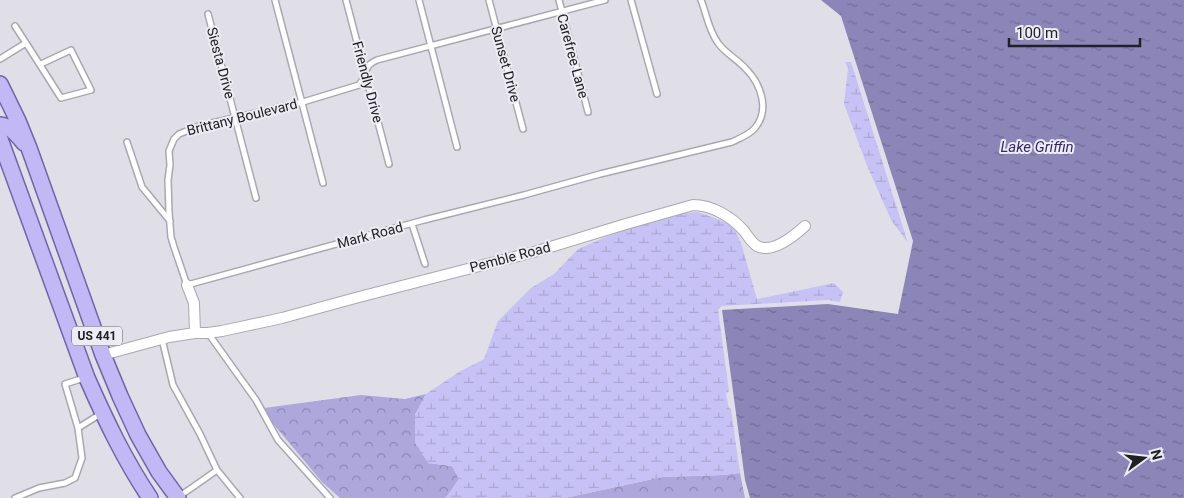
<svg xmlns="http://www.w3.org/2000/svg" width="1184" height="498" viewBox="0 0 1184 498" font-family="Roboto,sans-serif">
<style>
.forest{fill:url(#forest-crowns)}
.wetland{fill:url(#wetland-marsh)}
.water{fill:url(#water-ripples)}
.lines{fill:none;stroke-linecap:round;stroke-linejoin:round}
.lane-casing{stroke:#a9a8b0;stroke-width:8}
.street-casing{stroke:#a9a8b0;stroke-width:12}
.primary-casing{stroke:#6f65a7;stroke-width:18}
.lane{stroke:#fff;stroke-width:5}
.street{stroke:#fff;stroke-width:10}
.primary{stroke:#c2b8f5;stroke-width:15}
.labels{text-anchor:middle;stroke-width:4;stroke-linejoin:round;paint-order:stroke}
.shield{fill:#edecf4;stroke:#5e5e62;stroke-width:1}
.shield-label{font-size:12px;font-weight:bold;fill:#212123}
.street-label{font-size:14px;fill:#212123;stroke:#edecf4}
.water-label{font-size:15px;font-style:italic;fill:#372969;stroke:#edecf4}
</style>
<defs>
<pattern id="forest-crowns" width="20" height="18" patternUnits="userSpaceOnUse" patternTransform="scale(1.25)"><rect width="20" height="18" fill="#ada7dc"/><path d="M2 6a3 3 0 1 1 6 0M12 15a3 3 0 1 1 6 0" fill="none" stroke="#8c88b2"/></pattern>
<pattern id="wetland-marsh" width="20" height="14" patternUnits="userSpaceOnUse" patternTransform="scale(1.25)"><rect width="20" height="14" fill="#c7c2f5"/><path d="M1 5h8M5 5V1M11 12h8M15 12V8" fill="none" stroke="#aba6d2"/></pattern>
<pattern id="water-ripples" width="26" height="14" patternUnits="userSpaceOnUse" patternTransform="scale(1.25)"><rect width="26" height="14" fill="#8b85b8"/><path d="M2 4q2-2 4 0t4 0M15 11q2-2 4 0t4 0" fill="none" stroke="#716c95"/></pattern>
</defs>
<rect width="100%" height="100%" fill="#e0dfe7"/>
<path class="forest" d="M 426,394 L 415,415 L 428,463 L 452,466 L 459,479 L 448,495 L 445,498 L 340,498 L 322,482 L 270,420 L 264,408 L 361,395 L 405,399 Z
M 740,473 L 745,498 L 565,498 L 662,477 L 723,475 Z"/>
<path class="wetland" d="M 845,62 L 851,62 L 908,243 L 891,220 L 866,163 L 844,104 L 848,68 Z
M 698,212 L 733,225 L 742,246 L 757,299 L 834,283 L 843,292 L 840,302 L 828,300 L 722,306 L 718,309 L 729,391 L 726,394 L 729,408 L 731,409 L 740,473 L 723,475 L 662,477 L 565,498 L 445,498 L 448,495 L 459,479 L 452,466 L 428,463 L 415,443 L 415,415 L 426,394 L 459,372 L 484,359 L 498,321 L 531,288 L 554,274 L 578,249 L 655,216 Z"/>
<path class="water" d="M 821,0 L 1184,0 L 1184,498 L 750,498 L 745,480 L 722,310 L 828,304 L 898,314 L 913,241 L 841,16 Z"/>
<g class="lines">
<defs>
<path id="lane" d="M 275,0 L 323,183
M 346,0 L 389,164
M 419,0 L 457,147
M 489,0 L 523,129
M 559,0 L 588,112
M 631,0 L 657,94
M 208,14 L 256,198
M 26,43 L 61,98 L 91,90 L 71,50 L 41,64
M 0,59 L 26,43 L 15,26
M 365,73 C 367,66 370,63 377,60 L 605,0
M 366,75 L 359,85 L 303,102 L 199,126 L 179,134 L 174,139 L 169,151 L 170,165 L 168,180 L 169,212 L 171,237 L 174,247 L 187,285 L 424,220 L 524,195 L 600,174 L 732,142 C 740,138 749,135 755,128 C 770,110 761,84 746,69 C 737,59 725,53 718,43 C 708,29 707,15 701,0
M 127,142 L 142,187 L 170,221
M 412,224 L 425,264
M 208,333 L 256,400 L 278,440 L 330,498
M 162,339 L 173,385 L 200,434 L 217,470 L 240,498
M 84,378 L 65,384 L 78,428 L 102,413
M 178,497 L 193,487 L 217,470
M 15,498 L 39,488 L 65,483 L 75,478 L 82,458 L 78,428"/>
<path id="street" d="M 195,333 L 208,333 L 222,331 L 282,318 L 359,297 L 534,252 L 626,224 L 693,205 C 712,205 732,217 744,231 C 748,236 751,242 757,246 C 772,254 794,236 805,226
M 103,355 L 169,337 L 195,333 L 194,303 L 187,285"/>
<path id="primary" d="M 0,84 L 18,121 L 29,148 L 103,355 L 120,396 L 138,435 L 159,472 L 178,498
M 0,125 C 11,126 17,135 24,143
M 0,139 L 87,378 C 106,421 124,459 150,498"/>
</defs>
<use href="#lane" class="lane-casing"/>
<use href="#street" class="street-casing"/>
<use href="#primary" class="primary-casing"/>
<use href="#lane" class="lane"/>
<use href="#street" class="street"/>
<use href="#primary" class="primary"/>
</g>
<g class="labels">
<rect class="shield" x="72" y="326.5" width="50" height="19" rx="4"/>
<g class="shield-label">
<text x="97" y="340">US 441</text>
</g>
<g class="street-label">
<text transform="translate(573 56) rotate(75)" y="5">Carefree Lane</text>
<text transform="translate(221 63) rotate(75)" y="5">Siesta Drive</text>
<text transform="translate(506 64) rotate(75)" y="5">Sunset Drive</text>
<text transform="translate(368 82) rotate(75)" y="5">Friendly Drive</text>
<text transform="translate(242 117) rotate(-14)" y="5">Brittany Boulevard</text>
<text transform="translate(370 235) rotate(-15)" y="5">Mark Road</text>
<text transform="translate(510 257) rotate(-15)" y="5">Pemble Road</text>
</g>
<g class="water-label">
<text x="1037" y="152">Lake Griffin</text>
</g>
</g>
<g transform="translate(1144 458) rotate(75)" stroke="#edecf4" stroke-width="4" paint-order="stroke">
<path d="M0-4L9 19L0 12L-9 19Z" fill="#212123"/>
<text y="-8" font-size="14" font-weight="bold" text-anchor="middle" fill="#212123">N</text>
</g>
<path d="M1009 38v8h131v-8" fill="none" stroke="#212123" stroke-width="2.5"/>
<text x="1016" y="38" font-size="15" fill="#212123" stroke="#edecf4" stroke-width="4" paint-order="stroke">100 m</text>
</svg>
